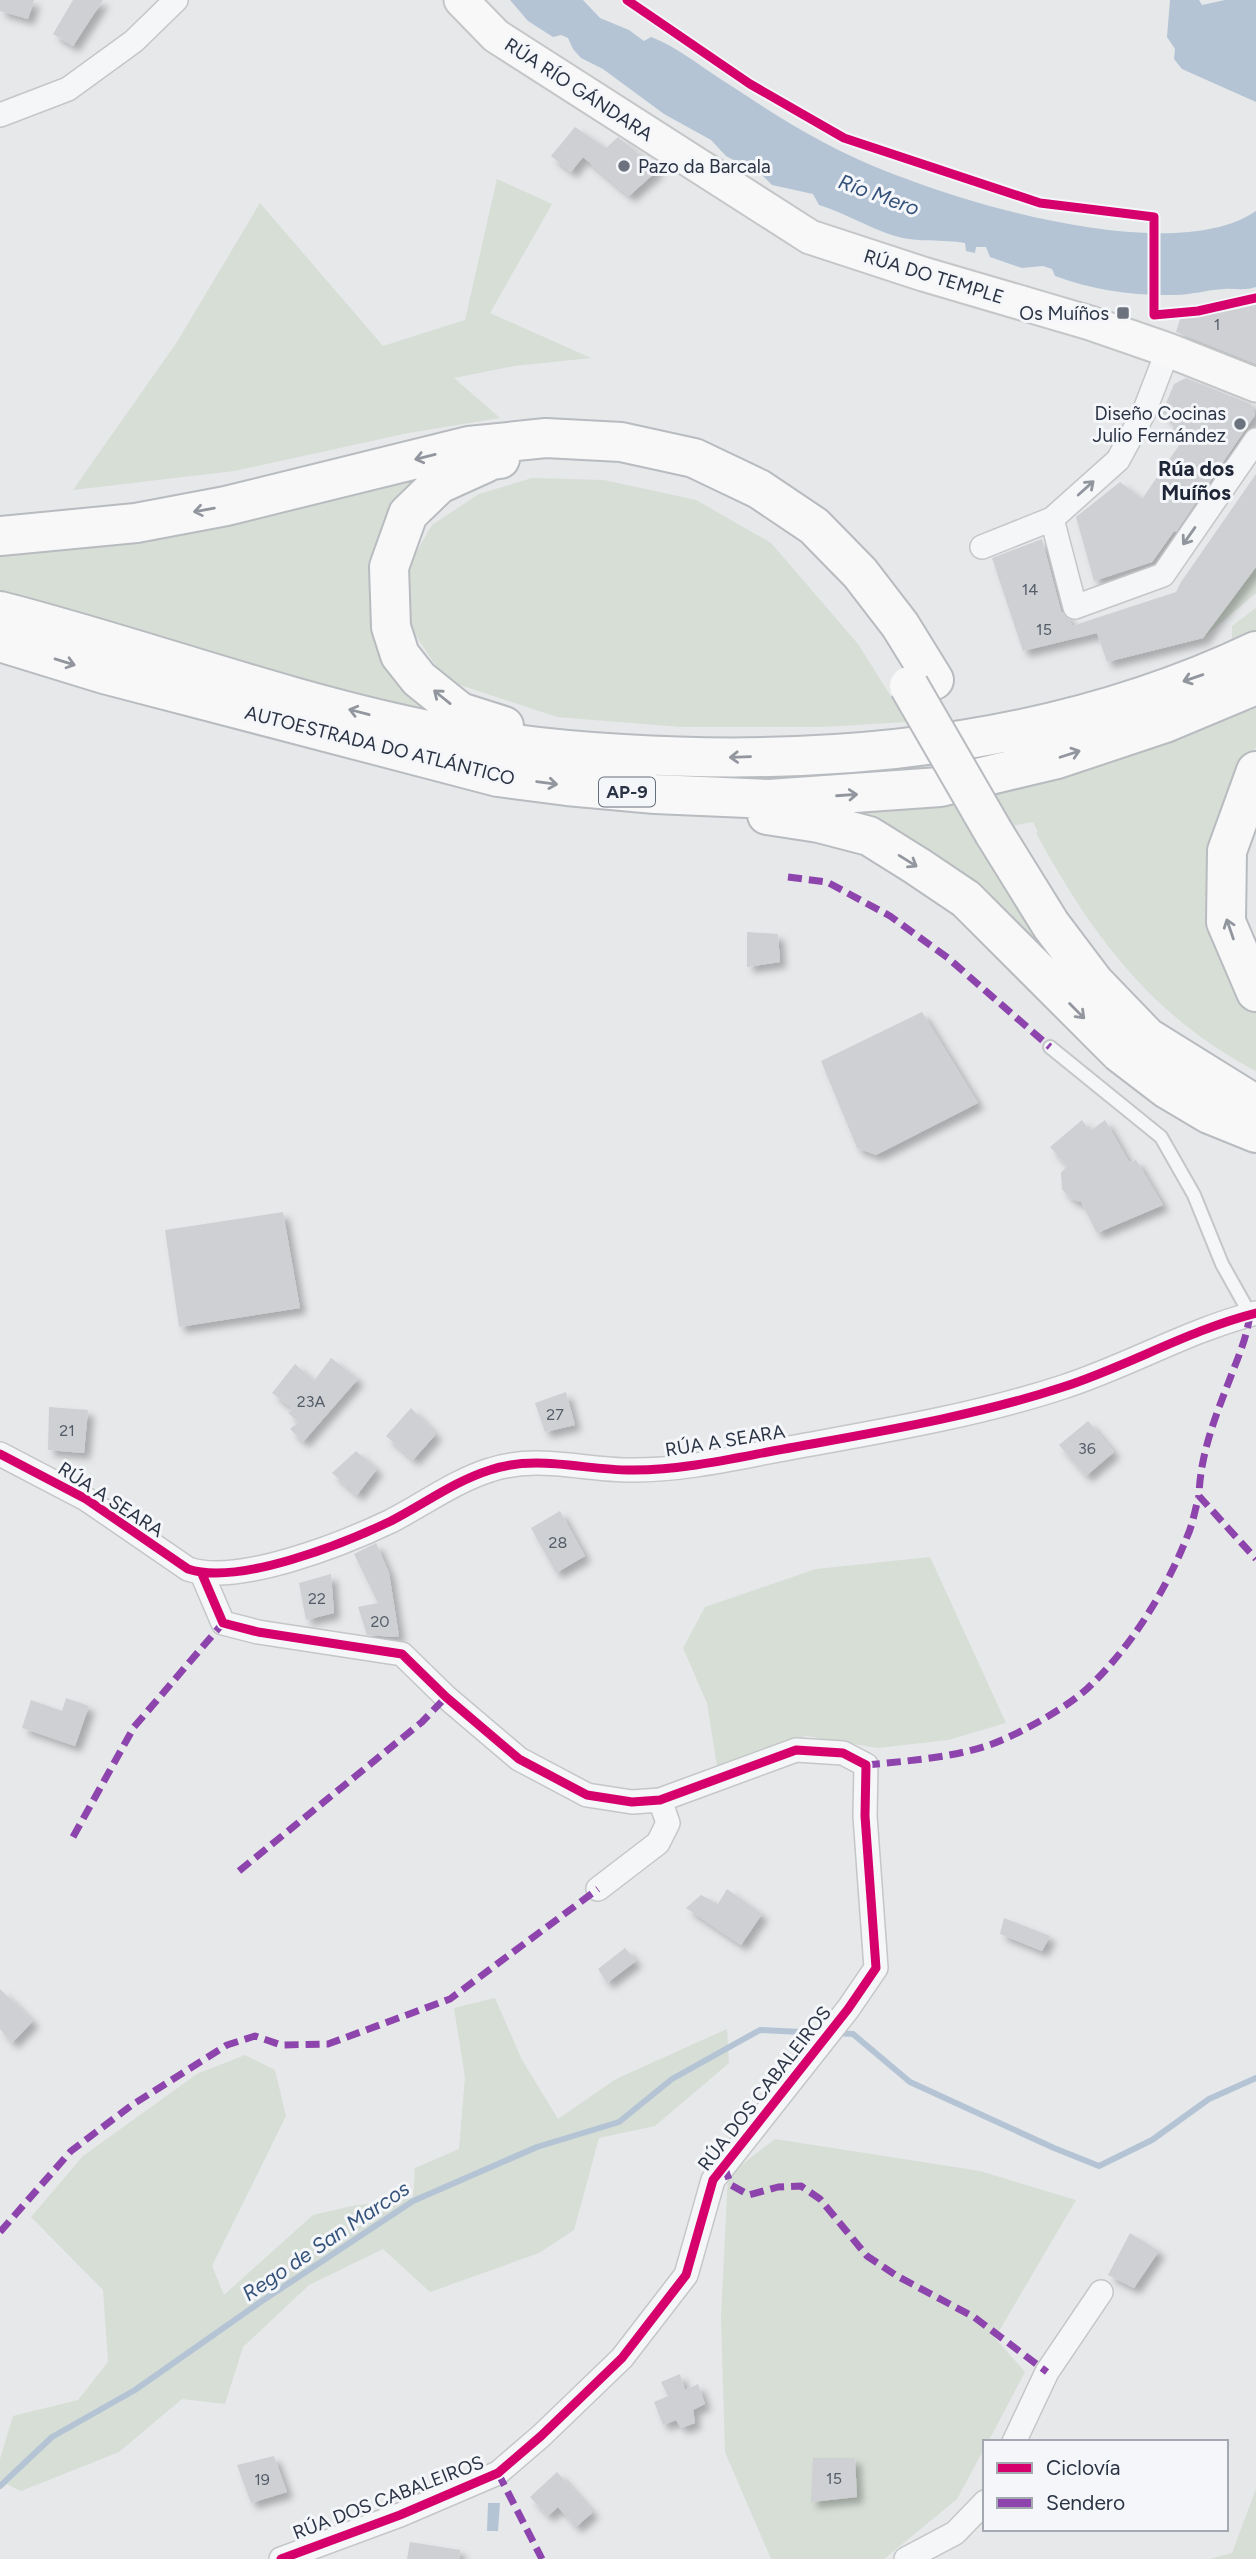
<svg xmlns="http://www.w3.org/2000/svg" width="1256" height="2559" viewBox="0 0 1256 2559" font-family="Figtree,sans-serif">
<style>
.green{fill:#d6ded6}
.water{fill:#b4c4d5}
.lines{fill:none;stroke-linecap:round;stroke-linejoin:round}
.stream{stroke:#b4c4d5;stroke-width:6}
.building{fill:#ced0d3;filter:url(#shadow)}
.service-casing{stroke:#c4c6c8;stroke-width:16}
.minor-casing{stroke:#c4c6c8;stroke-width:26}
.secondary-casing{stroke:#c4c6c8;stroke-width:37}
.motorway-casing{stroke:#b8bbbf;stroke-width:42}
.service{stroke:#f5f6f7;stroke-width:12}
.minor{stroke:#f5f6f7;stroke-width:23}
.secondary{stroke:#f8f8f8;stroke-width:33}
.motorway{stroke:#f8f8f8;stroke-width:38}
.motorway-bridge-casing{stroke:#b8bbbf;stroke-width:42;stroke-linecap:butt}
.motorway-bridge{stroke:#f8f8f8;stroke-width:38}
.quiet{stroke:#8e44ad;stroke-width:7;stroke-dasharray:14 7;stroke-linecap:butt}
.cycleway-casing{stroke:#f4f6f9;stroke-width:13}
.cycleway{stroke:#d6006c;stroke-width:9}
.oneway{stroke:#92969e}
.oneway2{stroke:#90959e}
.poi-dot{fill:#6c737f;stroke:#f4f6f9;stroke-width:2.5}
.labels{text-anchor:middle;stroke-width:6;stroke-linejoin:round;paint-order:stroke}
.number-label{font-size:16px;fill:#545c69}
.shield{fill:#f4f6f9;stroke:#676e7b;stroke-width:2}
.shield-label{font-size:18px;font-weight:bold;fill:#2b3445}
.street-label{font-size:19px;fill:#2b3445;stroke:#f4f6f9}
.poi-label{font-size:19px;fill:#2b3445;stroke:#f4f6f9;text-anchor:end}
.water-label{font-size:21px;font-style:italic;fill:#34527a;stroke:#f4f6f9}
.neighbourhood-label{font-size:21px;font-weight:bold;fill:#1d2536;stroke:#f4f6f9}
</style>
<defs>
<filter id="shadow"><feDropShadow dx="6" dy="6" stdDeviation="3.5" flood-color="#0004"/></filter>
</defs>
<rect width="100%" height="100%" fill="#e6e8ea"/>
<path class="green" d="M 497,179 L 552,204 L 490,313 L 591,358 L 514,366 L 454,378 L 500,418 L 408,433 L 234,471 L 73,490 L 177,342 L 260,203 L 383,346 L 465,320 Z
M 469,463 L 379,572 L 448,715 L 313,681 L 0,591 L 0,547 Z
M 532,478 L 604,480 L 696,500 L 771,543 L 858,644 L 907,722 L 821,727 L 681,727 L 557,717 L 445,680 L 407,622 L 410,563 L 432,525 L 479,494 Z
M 1256,567 L 1256,593 L 1203,638 Z
M 1256,608 L 1256,632 L 1232,645 L 1232,626 Z
M 1256,703 L 1256,747 L 1241,774 L 1238,985 L 1256,1013 L 1256,1071 C 1152,1017 1091,934 1036,833 L 1038,832 L 1033,822 L 981,832 L 1079,985 L 873,829 L 847,805 Z
M 930,1557 L 1006,1723 L 948,1740 L 878,1748 L 806,1736 L 717,1766 L 707,1703 L 683,1648 L 705,1607 L 816,1569 Z
M 495,1998 L 522,2060 L 558,2119 L 616,2079 L 727,2029 L 729,2063 L 655,2126 L 599,2138 L 574,2230 L 539,2253 L 430,2292 L 383,2249 L 309,2285 L 243,2347 L 225,2404 L 182,2399 L 119,2452 L 21,2491 L 0,2481 L 0,2459 L 13,2416 L 78,2400 L 108,2362 L 103,2290 L 31,2217 L 83,2156 L 197,2074 L 245,2055 L 275,2070 L 286,2116 L 212,2266 L 224,2295 L 313,2215 L 352,2206 L 413,2198 L 415,2168 L 459,2149 L 465,2077 L 454,2008 Z
M 775,2139 L 980,2171 L 1076,2200 L 995,2338 L 1025,2372 L 988,2442 L 985,2442 L 985,2447 L 957,2499 L 884,2559 L 771,2559 L 725,2452 L 721,2318 L 728,2175 Z
M 1256,2489 L 1256,2559 L 1209,2559 L 1232,2553 Z"/>
<path class="water" d="M 510,0 L 583,0 L 600,18 L 629,30 L 644,41 L 651,37 C 677,47 696,63 719,78 C 753,100 787,123 823,142 C 911,191 1166,273 1256,211 L 1256,287 C 1245,291 1235,288 1224,289 C 1207,290 1191,295 1174,295 C 1135,296 1092,290 1055,276 L 1052,269 L 1043,266 L 1022,268 L 990,257 L 986,247 L 976,247 L 975,253 L 966,251 L 965,243 C 942,239 919,243 895,236 C 869,228 845,213 819,205 L 813,194 L 772,185 L 763,176 L 726,156 L 711,140 L 664,114 L 603,69 L 581,58 L 573,49 L 568,38 L 561,35 L 553,37 L 528,21 Z
M 1170,0 L 1199,0 L 1202,5 L 1225,0 L 1256,0 L 1256,102 L 1182,69 L 1174,59 L 1175,49 L 1167,37 Z
M 488,2503 L 500,2503 L 498,2531 L 487,2531 Z"/>
<g class="lines">
<path class="stream" d="M 835,2033 L 853,2034 L 910,2082 L 1054,2148 L 1099,2166 L 1152,2140 L 1209,2099 L 1256,2078
M 0,2486 L 52,2437 L 135,2390 L 259,2303 L 413,2201 L 537,2147 L 619,2122 L 672,2079 L 760,2030 L 821,2033"/>
</g>
<path class="building" d="M 0,0 L 34,0 L 28,19 L 0,11 Z
M 73,0 L 103,0 L 73,46 L 53,34 Z
M 575,127 L 606,148 L 618,137 L 658,170 L 629,196 L 583,157 L 571,172 L 551,156 Z
M 1256,301 L 1256,364 L 1176,332 L 1181,316 L 1238,307 Z
M 1186,378 L 1251,404 L 1255,415 L 1176,532 L 1174,531 L 1152,562 L 1094,581 L 1076,517 L 1120,482 L 1142,499 L 1184,438 L 1172,429 L 1176,425 L 1162,413 L 1174,384 Z
M 1256,474 L 1256,567 L 1203,638 L 1107,662 L 1097,633 L 1023,651 L 992,558 L 1042,539 L 1061,611 L 1070,620 L 1072,626 L 1176,592 L 1181,582 Z
M 747,932 L 778,934 L 780,962 L 747,967 Z
M 922,1012 L 978,1103 L 876,1155 L 857,1148 L 821,1061 Z
M 1082,1120 L 1090,1131 L 1105,1120 L 1129,1162 L 1136,1160 L 1163,1205 L 1097,1233 L 1081,1202 L 1071,1199 L 1062,1189 L 1061,1173 L 1067,1166 L 1050,1147 Z
M 283,1212 L 300,1308 L 179,1327 L 165,1230 Z
M 331,1358 L 358,1379 L 303,1442 L 290,1429 L 299,1422 L 288,1413 L 293,1409 L 272,1393 L 295,1364 L 314,1381 Z
M 566,1392 L 575,1425 L 545,1432 L 535,1403 Z
M 49,1407 L 88,1410 L 84,1453 L 48,1450 Z
M 411,1408 L 436,1434 L 413,1460 L 386,1436 Z
M 1088,1421 L 1114,1452 L 1086,1476 L 1059,1445 Z
M 356,1451 L 377,1469 L 357,1495 L 332,1473 Z
M 560,1511 L 585,1556 L 556,1573 L 531,1528 Z
M 376,1543 L 389,1573 L 399,1636 L 395,1637 L 367,1635 L 358,1607 L 378,1603 L 354,1554 Z
M 331,1574 L 334,1613 L 306,1620 L 299,1583 Z
M 66,1698 L 89,1706 L 75,1746 L 22,1728 L 31,1700 L 62,1711 Z
M 727,1889 L 762,1914 L 741,1945 L 686,1908 L 701,1895 L 718,1904 Z
M 1004,1918 L 1050,1936 L 1042,1951 L 1000,1934 Z
M 625,1948 L 636,1961 L 607,1983 L 598,1969 Z
M 0,1989 L 33,2021 L 12,2043 L 0,2029 Z
M 1130,2233 L 1159,2251 L 1134,2288 L 1108,2275 Z
M 680,2374 L 685,2390 L 698,2384 L 705,2404 L 693,2410 L 695,2423 L 681,2428 L 676,2420 L 663,2425 L 654,2402 L 668,2396 L 661,2382 Z
M 274,2456 L 287,2492 L 251,2503 L 237,2465 Z
M 813,2458 L 855,2458 L 857,2497 L 811,2502 Z
M 557,2472 L 593,2512 L 576,2527 L 558,2507 L 548,2516 L 530,2497 Z
M 410,2542 L 460,2550 L 459,2559 L 407,2559 Z"/>
<g class="lines">
<defs>
<path id="service" d="M 1050,1047 L 1161,1137 L 1194,1195 L 1222,1264 L 1250,1314"/>
<path id="minor" d="M 0,115 L 68,89 L 134,41 L 176,0
M 1168,350 L 1144,412 L 1118,460 L 1052,519 L 1075,607 L 1163,575 L 1256,440
M 982,547 L 1052,519
M 0,1454 L 86,1499 L 188,1569 C 238,1586 343,1544 391,1521 C 424,1504 455,1481 490,1470 C 537,1454 587,1471 634,1470 C 688,1470 743,1456 795,1447 C 883,1431 978,1415 1063,1387 C 1128,1366 1189,1330 1256,1313
M 202,1574 L 223,1623 L 258,1632 L 402,1654 L 446,1697 L 519,1759 L 587,1795 L 632,1802 L 660,1800 L 796,1750 L 843,1753 L 866,1765 L 865,1816 L 876,1968 L 848,2009 L 713,2180 L 686,2275 L 622,2358 L 541,2436 L 498,2473 L 400,2515 L 281,2559
M 598,1889 L 658,1843 L 668,1823 L 660,1800
M 1014,2442 L 1047,2372 L 1101,2292
M 906,2559 L 955,2533 L 985,2502"/>
<path id="secondary" d="M 461,0 L 496,36 L 810,237 L 923,274 L 1090,323 L 1168,350 L 1256,385"/>
<path id="motorway" d="M 500,459 L 492,460 L 439,484 L 408,514 L 389,567 L 391,627 L 400,655 L 419,679 L 460,712 L 504,726
M 0,536 L 136,523 L 226,506 L 469,446 L 546,438 L 621,442 L 694,458 L 759,489 L 814,526 L 860,573 L 900,625 L 934,680
M 0,611 C 140,647 276,698 418,728 C 486,742 554,750 623,754 C 837,767 1060,744 1256,651
M 0,642 L 104,674 L 498,777 L 567,786 L 655,794 L 769,799 L 940,787 L 1057,759 L 1165,723 L 1256,685
M 1256,771 L 1227,851 L 1226,922 L 1256,992
M 767,815 L 819,823 L 869,836 L 917,866 L 966,899 L 1120,1053 L 1167,1089 L 1209,1114 L 1256,1133
M 994,833 L 1051,925 L 1094,982 L 1147,1037 L 1256,1105"/>
</defs>
<use href="#service" class="service-casing"/>
<use href="#minor" class="minor-casing"/>
<use href="#secondary" class="secondary-casing"/>
<use href="#motorway" class="motorway-casing"/>
<use href="#service" class="service"/>
<use href="#minor" class="minor"/>
<use href="#secondary" class="secondary"/>
<use href="#motorway" class="motorway"/>
<defs>
<path id="motorway-bridge" d="M 909,686 L 994,833"/>
</defs>
<use href="#motorway-bridge" class="motorway-bridge-casing"/>
<use href="#motorway-bridge" class="motorway-bridge"/>
<path class="quiet" d="M 788,877 L 827,882 L 890,916 L 948,958 L 1050,1047
M 1250,1314 C 1247,1337 1239,1355 1231,1376 C 1216,1415 1200,1454 1199,1496 L 1256,1559
M 866,1765 C 907,1761 964,1757 1002,1740 C 1028,1729 1073,1704 1092,1684 C 1133,1644 1166,1590 1187,1537 C 1193,1524 1195,1509 1199,1496
M 73,1837 L 134,1727 L 223,1623
M 239,1871 L 422,1722 L 446,1697
M 724,2166 L 731,2185 L 749,2195 L 778,2187 L 801,2186 L 820,2199 L 867,2256 L 897,2276 L 974,2317 L 1047,2372
M 0,2232 L 71,2151 L 132,2105 L 227,2045 L 255,2036 L 281,2045 L 328,2044 L 450,1999 L 598,1889
M 498,2473 L 542,2559"/>
<defs>
<path id="cycleway" d="M 627,0 L 750,84 L 844,138 L 1040,203 L 1154,217 L 1154,315 L 1198,311 L 1256,298
M 0,1454 L 86,1499 L 188,1569 C 238,1586 343,1544 391,1521 C 424,1504 455,1481 490,1470 C 537,1454 587,1471 634,1470 C 688,1470 743,1456 795,1447 C 883,1431 978,1415 1063,1387 C 1128,1366 1189,1330 1256,1313
M 202,1574 L 223,1623 L 258,1632 L 402,1654 L 446,1697 L 519,1759 L 587,1795 L 632,1802 L 660,1800 L 796,1750 L 843,1753 L 866,1765 L 865,1816 L 876,1968 L 848,2009 L 713,2180 L 686,2275 L 622,2358 L 541,2436 L 498,2473 L 400,2515 L 281,2559"/>
</defs>
<use href="#cycleway" class="cycleway-casing"/>
<use href="#cycleway" class="cycleway"/>
</g>
<defs><path id="oneway-shaft" d="M-6 0H5M1.5-3L5.5 0L1.5 3" fill="none" stroke-width="1.6" stroke-linecap="round" stroke-linejoin="round" transform="scale(1.75)"/></defs>
<g class="oneway">
<use href="#oneway-shaft" transform="translate(425 457) rotate(166)"/>
<use href="#oneway-shaft" transform="translate(204 510) rotate(170)"/>
<use href="#oneway-shaft" transform="translate(65 662) rotate(17)"/>
<use href="#oneway-shaft" transform="translate(1193 678) rotate(161)"/>
<use href="#oneway-shaft" transform="translate(442 697) rotate(-141)"/>
<use href="#oneway-shaft" transform="translate(359 712) rotate(-165)"/>
<use href="#oneway-shaft" transform="translate(1070 754) rotate(-18)"/>
<use href="#oneway-shaft" transform="translate(740 757) rotate(178)"/>
<use href="#oneway-shaft" transform="translate(547 783) rotate(8)"/>
<use href="#oneway-shaft" transform="translate(847 795) rotate(-4)"/>
<use href="#oneway-shaft" transform="translate(908 861) rotate(32)"/>
<use href="#oneway-shaft" transform="translate(1230 929) rotate(-109)"/>
<use href="#oneway-shaft" transform="translate(1077 1011) rotate(45)"/>
</g>
<g class="oneway2">
<use href="#oneway-shaft" transform="translate(1086 488) rotate(-42)"/>
<use href="#oneway-shaft" transform="translate(1189 536) rotate(125)"/>
</g>
<g class="poi-dot">
<circle cx="624" cy="166" r="7"/>
<rect x="1116" y="306" width="14" height="14" rx="3.5"/>
<circle cx="1240" cy="424" r="7"/>
</g>
<g class="labels">
<g class="number-label">
<text x="1217" y="330">1</text>
<text x="1030" y="595">14</text>
<text x="1044" y="635">15</text>
<text x="311" y="1407">23A</text>
<text x="555" y="1420">27</text>
<text x="67" y="1436">21</text>
<text x="1087" y="1454">36</text>
<text x="558" y="1548">28</text>
<text x="317" y="1604">22</text>
<text x="380" y="1627">20</text>
<text x="834" y="2484">15</text>
<text x="262" y="2485">19</text>
</g>
<rect class="shield" x="599" y="777.5" width="56" height="29" rx="5"/>
<g class="shield-label">
<text x="627" y="798">AP-9</text>
</g>
<g class="street-label">
<text transform="translate(579 89) rotate(33)" y="7">RÚA RÍO GÁNDARA</text>
<text transform="translate(934 276) rotate(17)" y="7">RÚA DO TEMPLE</text>
<text transform="translate(380 745) rotate(14)" y="7">AUTOESTRADA DO ATLÁNTICO</text>
<text transform="translate(725 1440) rotate(-9)" y="7">RÚA A SEARA</text>
<text transform="translate(111 1499) rotate(33)" y="7">RÚA A SEARA</text>
<text transform="translate(764 2088) rotate(-52)" y="7">RÚA DOS CABALEIROS</text>
<text transform="translate(388 2497) rotate(-21)" y="7">RÚA DOS CABALEIROS</text>
</g>
<g class="poi-label">
<text x="638" y="173" text-anchor="start">Pazo da Barcala</text>
<text x="1109" y="320">Os Muíños</text>
<text x="1226" y="420">Diseño Cocinas<tspan x="1226" dy="22">Julio Fernández</tspan></text>
</g>
<g class="water-label">
<text transform="translate(879 195) rotate(20)" y="7">Río Mero</text>
<text transform="translate(326 2241) rotate(-34)" y="7">Rego de San Marcos</text>
</g>
<g class="neighbourhood-label">
<text x="1196" y="476">Rúa dos<tspan x="1196" dy="24">Muíños</tspan></text>
</g>
</g>
<rect x="983" y="2440" width="245" height="91" fill="#f4f6f9" stroke="#a4a8b1" stroke-width="2"/>
<rect x="997" y="2463" width="35" height="10" fill="#d6006c" stroke="#a4a8b1" stroke-width="2"/>
<text x="1046" y="2475" font-size="21" fill="#2b3445">Ciclovía</text>
<rect x="997" y="2498" width="35" height="10" fill="#8e44ad" stroke="#a4a8b1" stroke-width="2"/>
<text x="1046" y="2510" font-size="21" fill="#2b3445">Sendero</text>
</svg>
